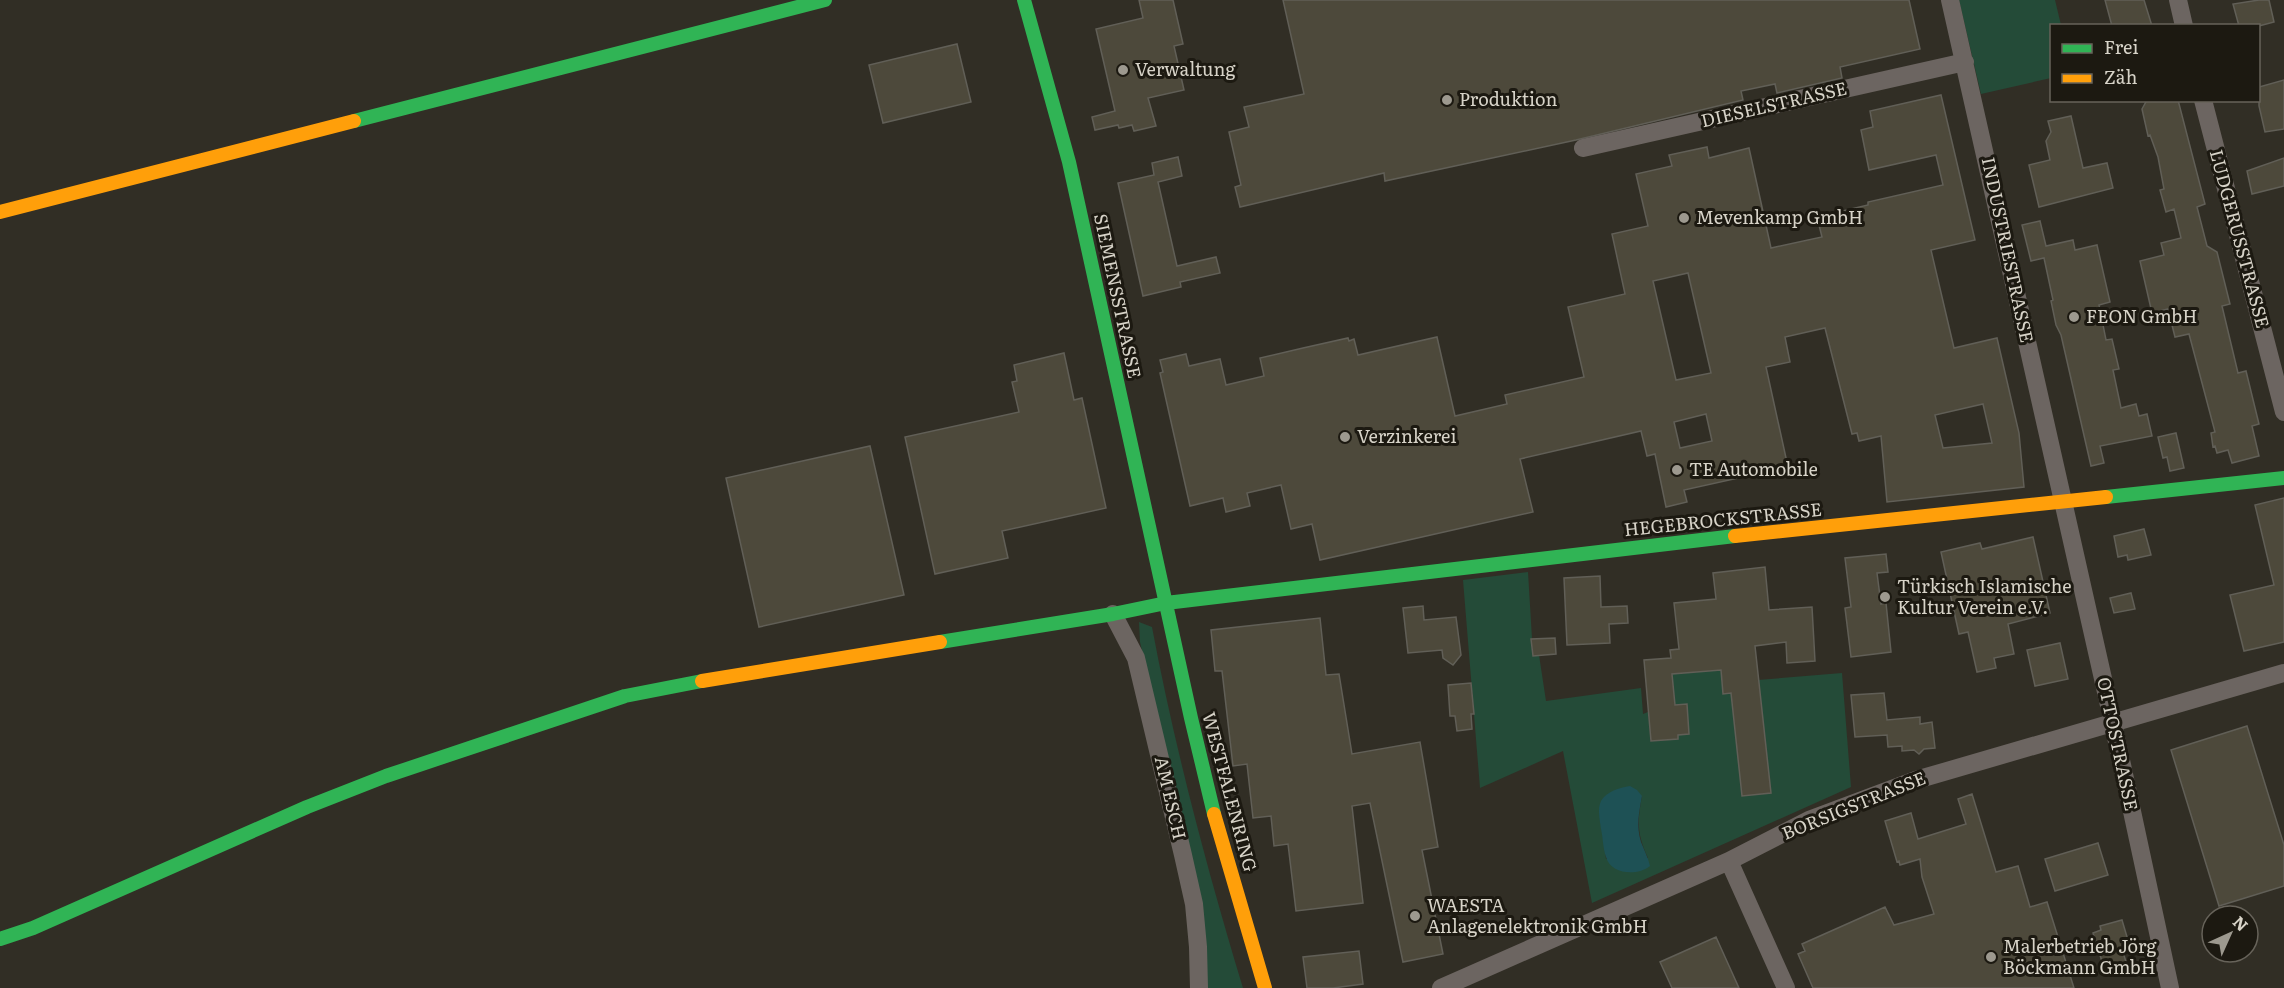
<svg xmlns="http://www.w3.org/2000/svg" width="2284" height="988" viewBox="0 0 2284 988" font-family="Literata,serif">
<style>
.green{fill:#244b38;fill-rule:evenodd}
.water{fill:#1e5155}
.building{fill:#4d493b;stroke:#615f57;stroke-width:1.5;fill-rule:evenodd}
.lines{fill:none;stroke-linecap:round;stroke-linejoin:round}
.street{stroke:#6c6561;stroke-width:18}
.fast{stroke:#30b455;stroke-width:14}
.slow{stroke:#ff9f0a;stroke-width:14}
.poi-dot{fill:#9d998f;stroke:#1c1911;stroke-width:2}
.labels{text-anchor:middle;stroke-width:6;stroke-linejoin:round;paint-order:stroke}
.poi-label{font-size:18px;fill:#d7d3c8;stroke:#1c1911;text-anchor:start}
.street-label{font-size:18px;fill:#d7d3c8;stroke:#1c1911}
</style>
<rect width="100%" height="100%" fill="#312e25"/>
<path class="green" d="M 1959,0 L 2055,0 L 2061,25 L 2052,26 L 2051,78 L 1981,94 Z
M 1528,572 L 1533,655 L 1539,655 L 1546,701 L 1641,688 L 1643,714 L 1648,712 L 1651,741 L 1677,739 L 1678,735 L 1689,734 L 1687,704 L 1675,705 L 1672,674 L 1710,671 L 1720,664 L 1723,694 L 1758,680 L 1842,673 L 1851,787 L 1592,903 L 1563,751 L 1480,788 L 1463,580 ZM 1642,796 C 1637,822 1637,834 1648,858 L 1606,859 L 1599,810 Z
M 1139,622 L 1152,627 C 1175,749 1207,869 1243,988 L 1203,988 L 1200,901 L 1140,642 Z"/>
<path class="water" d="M 1630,786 L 1637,790 L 1642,796 C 1639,812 1636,826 1641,842 C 1644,850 1648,857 1650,866 C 1638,876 1611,875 1606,857 C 1603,849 1603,838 1601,829 C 1600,820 1597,809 1601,801 C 1607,791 1619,788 1630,786 Z"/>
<path class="building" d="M 1139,0 L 1173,0 L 1183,44 L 1174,46 L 1184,90 L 1148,98 L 1156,126 L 1134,131 L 1132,125 L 1119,128 L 1118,125 L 1095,130 L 1092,117 L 1115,111 L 1096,29 L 1143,18 Z
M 1283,0 L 1909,0 L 1920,49 L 1840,67 L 1842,78 L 1777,93 L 1775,84 L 1741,91 L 1743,100 L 1576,140 L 1385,181 L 1384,173 L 1240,207 L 1235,187 L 1241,185 L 1229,132 L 1249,127 L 1244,107 L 1304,94 Z
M 2105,0 L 2144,0 L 2152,26 L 2112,26 Z
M 2259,0 L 2269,0 L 2274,22 L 2259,26 L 2239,26 L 2233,4 Z
M 957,44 L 971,102 L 883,123 L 869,65 Z
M 2284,80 L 2284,129 L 2265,132 L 2259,106 L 2259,87 Z
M 1941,95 L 1975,240 L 1931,250 L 1954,348 L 1997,338 L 2019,433 L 2024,487 L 1887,502 L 1881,436 L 1859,441 L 1857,433 L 1852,434 L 1825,328 L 1785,337 L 1790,362 L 1766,367 L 1788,467 L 1684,490 L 1687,502 L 1666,507 L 1655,454 L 1647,456 L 1641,431 L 1520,459 L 1533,512 L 1320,560 L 1312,524 L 1291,529 L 1281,485 L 1247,493 L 1250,506 L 1226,512 L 1223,498 L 1190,506 L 1160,373 L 1163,372 L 1160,360 L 1186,354 L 1189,366 L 1220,359 L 1226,385 L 1264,376 L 1260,358 L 1303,348 L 1348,338 L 1349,341 L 1354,339 L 1358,355 L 1437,337 L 1455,416 L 1507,404 L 1505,395 L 1584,377 L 1568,307 L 1625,294 L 1612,234 L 1648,226 L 1636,174 L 1672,166 L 1669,155 L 1707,147 L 1709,158 L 1749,148 L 1771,248 L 1822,237 L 1817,217 L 1868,205 L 1868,202 L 1943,185 L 1936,155 L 1869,170 L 1861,130 L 1873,127 L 1870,111 ZM 1688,273 L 1711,373 L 1676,380 L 1653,281 ZM 1983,404 L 1992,443 L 1943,448 L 1935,415 ZM 1706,414 L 1712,441 L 1680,448 L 1674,422 Z
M 2147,100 L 2178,100 L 2205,204 L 2197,207 L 2207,246 L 2217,252 L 2230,304 L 2222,306 L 2238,373 L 2246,371 L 2259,424 L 2252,426 L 2259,456 L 2232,463 L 2228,450 L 2217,453 L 2215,446 L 2213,447 L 2211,433 L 2215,432 L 2189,334 L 2175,337 L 2168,309 L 2152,313 L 2140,261 L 2164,255 L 2161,243 L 2181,238 L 2174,209 L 2166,212 L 2160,190 L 2164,189 L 2158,157 L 2150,135 L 2148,136 L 2142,109 Z
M 2071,116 L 2083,168 L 2107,163 L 2113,188 L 2039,207 L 2029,165 L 2050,160 L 2046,141 L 2051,132 L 2048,121 Z
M 1178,157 L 1182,176 L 1158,182 L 1177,266 L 1216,257 L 1220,273 L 1180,282 L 1181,287 L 1143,296 L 1118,183 L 1154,175 L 1152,163 Z
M 2284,158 L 2284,186 L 2252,194 L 2247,171 Z
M 2040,221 L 2046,246 L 2073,240 L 2075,250 L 2097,245 L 2110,302 L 2099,305 L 2106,340 L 2112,339 L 2119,369 L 2113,370 L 2121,408 L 2136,404 L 2139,416 L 2147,414 L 2152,436 L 2100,446 L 2104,463 L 2091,466 L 2061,335 L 2056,325 L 2051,301 L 2053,300 L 2044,258 L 2031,261 L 2022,225 Z
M 1064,353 L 1074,400 L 1082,398 L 1106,508 L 1002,531 L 1008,558 L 935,574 L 905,437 L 1019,412 L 1012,382 L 1017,381 L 1014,365 Z
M 2176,433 L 2184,468 L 2170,471 L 2167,457 L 2163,458 L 2158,437 Z
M 870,446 L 904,595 L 759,627 L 726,478 Z
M 2284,498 L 2284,642 L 2244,651 L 2230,595 L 2274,585 L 2255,505 Z
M 2144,529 L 2151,555 L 2128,560 L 2127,555 L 2118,557 L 2114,536 Z
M 2033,537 L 2050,613 L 2008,624 L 2014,654 L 1994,658 L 1996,668 L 1977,672 L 1968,632 L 1959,634 L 1941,552 L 1980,543 L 1982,549 Z
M 1886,554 L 1888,572 L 1877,573 L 1881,604 L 1886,603 L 1891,652 L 1851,657 L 1845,608 L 1851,607 L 1845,558 Z
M 1765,567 L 1769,610 L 1812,607 L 1815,661 L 1787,663 L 1786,642 L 1755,646 L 1771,793 L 1742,796 L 1731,693 L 1723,694 L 1721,670 L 1672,674 L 1675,705 L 1687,704 L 1689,734 L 1678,735 L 1678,739 L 1651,741 L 1644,660 L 1671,658 L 1670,650 L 1679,649 L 1674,603 L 1716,599 L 1713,573 Z
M 1600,576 L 1601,607 L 1627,606 L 1628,623 L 1609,624 L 1610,643 L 1567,645 L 1564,578 Z
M 2131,593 L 2135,609 L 2114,613 L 2110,598 Z
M 1423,606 L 1424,620 L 1456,617 L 1461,655 L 1453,665 L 1443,658 L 1442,650 L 1408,653 L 1403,608 Z
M 1320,618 L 1326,675 L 1339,674 L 1352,754 L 1420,742 L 1438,847 L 1422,850 L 1443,954 L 1403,962 L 1370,803 L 1352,806 L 1363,903 L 1296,911 L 1288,844 L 1274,846 L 1271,816 L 1253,818 L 1247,764 L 1233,766 L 1222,671 L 1215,671 L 1211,630 Z
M 1555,638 L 1556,654 L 1533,656 L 1531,639 Z
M 2060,643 L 2068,679 L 2035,686 L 2027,650 Z
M 1471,683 L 1474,714 L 1471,714 L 1472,729 L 1457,731 L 1455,716 L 1450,716 L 1448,685 Z
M 1884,693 L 1887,720 L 1920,717 L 1920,724 L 1932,722 L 1935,748 L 1924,749 L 1919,754 L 1914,750 L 1902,751 L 1902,746 L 1888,747 L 1887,735 L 1855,737 L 1851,695 Z
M 2247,726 L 2284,845 L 2284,886 L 2219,906 L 2171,750 Z
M 1972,794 L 1996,872 L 2018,866 L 2030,907 L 2047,902 L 2074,988 L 1813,988 L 1798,954 L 1805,951 L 1802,944 L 1885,907 L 1894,925 L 1934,914 L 1922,877 L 1920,859 L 1900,865 L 1899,861 L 1897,862 L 1885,821 L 1911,813 L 1918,839 L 1966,824 L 1958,799 Z
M 2098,843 L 2108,875 L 2055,891 L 2045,859 Z
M 2122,920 L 2130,947 L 2122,949 L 2127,965 L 2105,971 L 2093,933 L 2101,930 L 2100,926 Z
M 1716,937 L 1739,988 L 1672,988 L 1660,962 Z
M 1359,951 L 1363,984 L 1333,988 L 1307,988 L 1303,957 Z"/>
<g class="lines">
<path class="street" d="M 1950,0 L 2113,723 L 2170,988
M 2178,0 L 2184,26
M 2203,100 L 2284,412
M 1583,148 L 1965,62
M 1113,614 L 1136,658 L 1183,855 L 1194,904 L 1198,947 L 1199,988
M 1729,861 L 1786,988
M 1441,988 L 1729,861 L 1809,820 L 1916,780 L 2284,673"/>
<path class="fast" d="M 1024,0 L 1069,162 L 1191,718 L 1214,814
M 354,121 L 825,0
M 2106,497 L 2284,478
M 940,642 L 1113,614 L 1166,603 L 1735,536
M 0,939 L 33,928 L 307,807 L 386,776 L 625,696 L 702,681"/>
<path class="slow" d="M 0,212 L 354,121
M 1735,536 L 2106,497
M 702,681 L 940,642
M 1214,814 L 1265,988"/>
</g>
<g class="poi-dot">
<circle cx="1123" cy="70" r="6"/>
<circle cx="1447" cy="100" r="6"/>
<circle cx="1684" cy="218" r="6"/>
<circle cx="2074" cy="317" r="6"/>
<circle cx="1345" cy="437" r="6"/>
<circle cx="1677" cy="470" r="6"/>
<circle cx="1885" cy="597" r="6"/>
<circle cx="1415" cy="916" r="6"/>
<circle cx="1991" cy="957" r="6"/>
</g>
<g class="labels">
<g class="poi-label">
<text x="1135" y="76">Verwaltung</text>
<text x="1459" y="106">Produktion</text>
<text x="1696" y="224">Mevenkamp GmbH</text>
<text x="2086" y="323">FEON GmbH</text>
<text x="1357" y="443">Verzinkerei</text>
<text x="1689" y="476">TE Automobile</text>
<text x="1897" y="593">Türkisch Islamische<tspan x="1897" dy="21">Kultur Verein e.V.</tspan></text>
<text x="1427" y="912">WAESTA<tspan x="1427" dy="21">Anlagenelektronik GmbH</tspan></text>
<text x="2003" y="953">Malerbetrieb Jörg<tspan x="2003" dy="21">Böckmann GmbH</tspan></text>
</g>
<g class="street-label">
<text transform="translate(1774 105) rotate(-13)" y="6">DIESELSTRASSE</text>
<text transform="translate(2239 239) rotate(75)" y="6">LUDGERUSSTRASSE</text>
<text transform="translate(2007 250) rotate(78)" y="6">INDUSTRIESTRASSE</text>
<text transform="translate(1117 296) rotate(78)" y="6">SIEMENSSTRASSE</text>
<text transform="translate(1723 520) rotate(-6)" y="6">HEGEBROCKSTRASSE</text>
<text transform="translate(2117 744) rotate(78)" y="6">OTTOSTRASSE</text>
<text transform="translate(1229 792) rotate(75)" y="6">WESTFALENRING</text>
<text transform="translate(1170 798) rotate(77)" y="6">AM ESCH</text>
<text transform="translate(1854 806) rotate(-22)" y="6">BORSIGSTRASSE</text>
</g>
</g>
<rect x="2050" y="24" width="210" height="78" fill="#1c1911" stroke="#67635a" stroke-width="1.5"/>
<rect x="2062" y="44" width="30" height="9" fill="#30b455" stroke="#67635a" stroke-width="1.5"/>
<text x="2104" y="54" font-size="18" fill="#d7d3c8">Frei</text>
<rect x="2062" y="74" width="30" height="9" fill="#ff9f0a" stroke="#67635a" stroke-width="1.5"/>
<text x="2104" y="84" font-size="18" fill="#d7d3c8">Zäh</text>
<g transform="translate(2230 934) rotate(45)"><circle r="28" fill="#1c1911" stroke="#67635a" stroke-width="1.5"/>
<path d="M0-4.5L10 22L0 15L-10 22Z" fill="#9d998f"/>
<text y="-9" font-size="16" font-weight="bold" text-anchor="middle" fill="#d7d3c8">N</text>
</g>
</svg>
